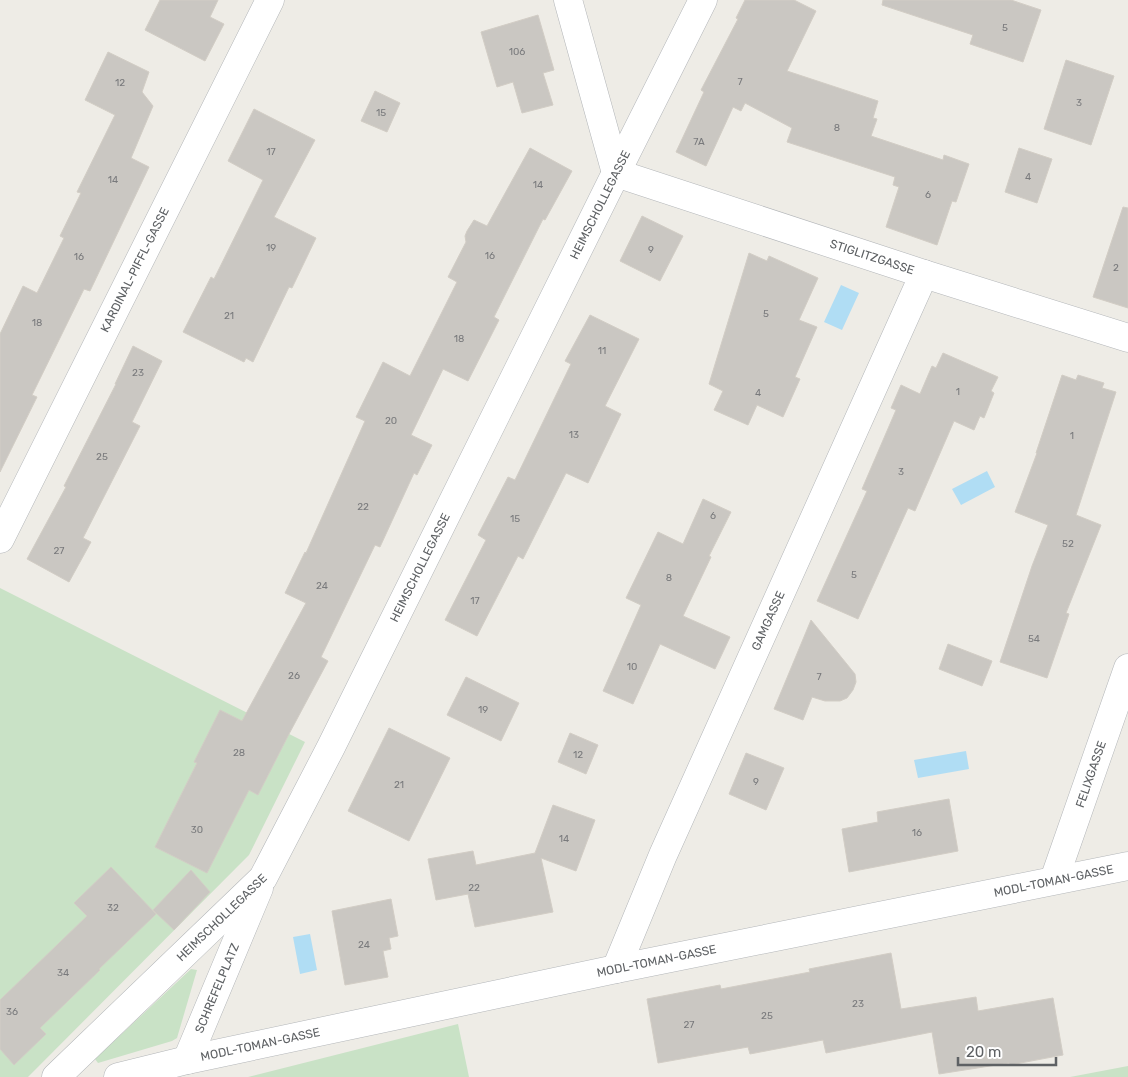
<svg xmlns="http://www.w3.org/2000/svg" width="1128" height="1077" viewBox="0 0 1128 1077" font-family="Rubik,sans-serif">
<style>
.green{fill:#c9e2c6}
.water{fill:#b0ddf4}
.building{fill:#cac7c2;stroke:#d2cdc5}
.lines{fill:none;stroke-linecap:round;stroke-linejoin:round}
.street-casing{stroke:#b3b6b9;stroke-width:29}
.street{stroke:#fff;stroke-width:28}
.labels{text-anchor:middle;stroke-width:5;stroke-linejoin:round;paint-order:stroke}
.number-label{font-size:10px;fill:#797a7c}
.street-label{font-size:12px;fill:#5e6164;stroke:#fff}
</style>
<rect width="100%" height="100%" fill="#eeece6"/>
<path class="green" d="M 0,588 L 305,742 L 249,855 L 28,1077 L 0,1077 Z
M 191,969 L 197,970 L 177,1038 L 172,1041 L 98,1063 L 95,1059 Z
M 458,1024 L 469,1077 L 248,1077 Z
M 1128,1066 L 1128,1077 L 1070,1077 Z"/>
<path class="water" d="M 841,285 L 859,293 L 842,330 L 824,322 Z
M 987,471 L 995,487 L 961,505 L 952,489 Z
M 966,751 L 969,769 L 918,778 L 914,760 Z
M 310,934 L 317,970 L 300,974 L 293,937 Z"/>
<path class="building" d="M 160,0 L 218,0 L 210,17 L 224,24 L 205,61 L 145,30 Z
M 745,0 L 794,0 L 816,11 L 787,71 L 878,101 L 873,118 L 877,119 L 871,136 L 943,160 L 944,155 L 969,164 L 956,202 L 952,201 L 937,245 L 886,227 L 899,187 L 893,185 L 895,177 L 787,142 L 792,128 L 745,103 L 741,111 L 733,107 L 706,166 L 676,152 L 704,92 L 701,90 L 738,19 L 736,18 Z
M 883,0 L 1011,0 L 1041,10 L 1023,62 L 970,44 L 973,35 L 882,5 Z
M 538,15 L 554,70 L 543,73 L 553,105 L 522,113 L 513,82 L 497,87 L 481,32 Z
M 108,52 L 149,72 L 142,92 L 153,106 L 131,158 L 149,167 L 90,291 L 84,289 L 32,395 L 37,397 L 0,472 L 0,334 L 23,286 L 37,293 L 64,238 L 60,236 L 81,193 L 77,192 L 115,115 L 85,100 Z
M 1066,60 L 1114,76 L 1091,145 L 1044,129 Z
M 375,91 L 400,103 L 387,132 L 361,121 Z
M 254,109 L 315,140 L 274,217 L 316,238 L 292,288 L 289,287 L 253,362 L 246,358 L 244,362 L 183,332 L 211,277 L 214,279 L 263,180 L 228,161 Z
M 530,148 L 572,171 L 545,220 L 543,219 L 494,317 L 499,320 L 468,381 L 443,369 L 411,435 L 432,445 L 417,475 L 414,473 L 380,547 L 375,545 L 321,657 L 328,661 L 289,734 L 258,795 L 249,790 L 207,873 L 155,847 L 197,763 L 194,762 L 220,710 L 242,721 L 306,603 L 285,593 L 305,552 L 306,553 L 365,421 L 356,417 L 383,362 L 410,376 L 457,282 L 448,277 L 466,242 L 465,236 L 467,231 L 474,220 L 487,226 Z
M 1019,148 L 1052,159 L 1037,203 L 1005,192 Z
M 1123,207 L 1128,208 L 1128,308 L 1093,297 Z
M 642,216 L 683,236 L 660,281 L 620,261 Z
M 749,253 L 767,261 L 769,256 L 818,278 L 799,320 L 817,327 L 795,377 L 800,379 L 783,417 L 757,405 L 748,425 L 714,410 L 723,391 L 709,384 Z
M 590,315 L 639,339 L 605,406 L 621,414 L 588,483 L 566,473 L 523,559 L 518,556 L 477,636 L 445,620 L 486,540 L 478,535 L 508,477 L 515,480 L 571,364 L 565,361 Z
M 133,346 L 162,361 L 132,422 L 140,426 L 83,538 L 91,542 L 69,582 L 27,559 L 66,487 L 64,486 L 116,384 L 115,384 Z
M 943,353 L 998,377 L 991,391 L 994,393 L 984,418 L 980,416 L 974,430 L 954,421 L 915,511 L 908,508 L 858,619 L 817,601 L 867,491 L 862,489 L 896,410 L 891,408 L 901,385 L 920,394 L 932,366 L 936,368 Z
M 1062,375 L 1076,380 L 1078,375 L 1104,383 L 1102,388 L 1116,392 L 1076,515 L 1101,525 L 1066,613 L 1069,614 L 1047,678 L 1000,662 L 1032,566 L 1048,525 L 1015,512 L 1037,453 L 1036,453 Z
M 703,499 L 731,512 L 709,556 L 711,557 L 683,616 L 730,637 L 715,669 L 660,644 L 633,704 L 603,691 L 641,605 L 626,598 L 658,532 L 683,544 Z
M 811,620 L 855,674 L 856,682 L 853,690 L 847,698 L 840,701 L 825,701 L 812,697 L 803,720 L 774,709 Z
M 948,644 L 992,661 L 982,686 L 939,669 Z
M 466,677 L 519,703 L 501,741 L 447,715 Z
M 389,728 L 450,758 L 409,841 L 348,811 Z
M 570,733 L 598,745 L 586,774 L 558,762 Z
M 746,753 L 784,768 L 766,810 L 729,794 Z
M 949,799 L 958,851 L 849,872 L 842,829 L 878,822 L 877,812 Z
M 553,805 L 595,820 L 576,871 L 541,858 L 553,912 L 475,927 L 468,894 L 436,900 L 428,859 L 473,851 L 476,865 L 535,853 Z
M 111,867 L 156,914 L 99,969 L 100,970 L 40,1028 L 46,1034 L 14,1065 L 0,1049 L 0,1000 L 87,916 L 74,903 Z
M 191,870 L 210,892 L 174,930 L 153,910 Z
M 391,899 L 398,936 L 389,938 L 391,949 L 383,951 L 388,977 L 345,985 L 332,911 Z
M 891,953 L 901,1009 L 976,997 L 978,1011 L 1053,998 L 1063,1055 L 1010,1065 L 1009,1063 L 939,1074 L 932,1032 L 826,1053 L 823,1040 L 750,1054 L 748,1047 L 658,1063 L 647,999 L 720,985 L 721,989 L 810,972 L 809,969 Z"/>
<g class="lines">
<defs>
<g id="street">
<path id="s1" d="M 568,0 L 616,173 L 924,274 L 1128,338"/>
<path id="s2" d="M 0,539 L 270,0"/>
<path id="s3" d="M 1054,880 L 1128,668"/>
<path id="s4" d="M 616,969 L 663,855 L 924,274"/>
<path id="s5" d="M 187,1060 L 259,888"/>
<path id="s6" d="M 56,1077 L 263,878 L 331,747 L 616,173 L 703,0"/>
<path id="s7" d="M 118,1077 L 187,1060 L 616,969 L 1128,866"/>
</g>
</defs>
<use href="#street" class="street-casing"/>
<use href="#street" class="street"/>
</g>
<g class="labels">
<g class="number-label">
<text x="1005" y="31">5</text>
<text x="517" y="55">106</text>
<text x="740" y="85">7</text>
<text x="120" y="86">12</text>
<text x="1079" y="106">3</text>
<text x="381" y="116">15</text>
<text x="837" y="131">8</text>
<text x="699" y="145">7A</text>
<text x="271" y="155">17</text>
<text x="1028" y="180">4</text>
<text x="113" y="183">14</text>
<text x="538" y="188">14</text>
<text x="928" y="198">6</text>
<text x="271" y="251">19</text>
<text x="651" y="253">9</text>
<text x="490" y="259">16</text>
<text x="79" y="260">16</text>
<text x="1116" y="271">2</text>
<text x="766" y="317">5</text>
<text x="229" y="319">21</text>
<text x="37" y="326">18</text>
<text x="459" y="342">18</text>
<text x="602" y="354">11</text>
<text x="138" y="376">23</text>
<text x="958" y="395">1</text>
<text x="758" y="396">4</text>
<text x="391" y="424">20</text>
<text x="574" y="438">13</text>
<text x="1072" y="439">1</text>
<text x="102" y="460">25</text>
<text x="901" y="475">3</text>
<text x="363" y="510">22</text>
<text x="713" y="519">6</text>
<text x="515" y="522">15</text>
<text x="1068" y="547">52</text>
<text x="59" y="554">27</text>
<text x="854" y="578">5</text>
<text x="669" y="581">8</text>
<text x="322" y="589">24</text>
<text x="475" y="604">17</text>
<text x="1034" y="642">54</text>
<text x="632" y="670">10</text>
<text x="294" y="679">26</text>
<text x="819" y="680">7</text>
<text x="483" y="713">19</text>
<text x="239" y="756">28</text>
<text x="578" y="758">12</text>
<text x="756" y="785">9</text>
<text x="399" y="788">21</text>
<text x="197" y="833">30</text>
<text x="917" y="836">16</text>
<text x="564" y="842">14</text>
<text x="474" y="891">22</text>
<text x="113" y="911">32</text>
<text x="364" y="948">24</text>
<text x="63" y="976">34</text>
<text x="858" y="1007">23</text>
<text x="12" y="1015">36</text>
<text x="767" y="1019">25</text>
<text x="689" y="1028">27</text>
</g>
<g class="street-label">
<text dy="4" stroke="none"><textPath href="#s6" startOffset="1040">HEIMSCHOLLEGASSE</textPath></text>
<text dy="4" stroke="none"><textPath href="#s1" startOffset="449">STIGLITZGASSE</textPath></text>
<text dy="4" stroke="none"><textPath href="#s2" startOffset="301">KARDINAL-PIFFL-GASSE</textPath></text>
<text dy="4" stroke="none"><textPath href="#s6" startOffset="635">HEIMSCHOLLEGASSE</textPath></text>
<text dy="4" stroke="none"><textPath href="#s4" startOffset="380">GAMGASSE</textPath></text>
<text dy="4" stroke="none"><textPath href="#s3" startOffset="112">FELIXGASSE</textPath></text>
<text dy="4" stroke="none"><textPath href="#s7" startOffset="956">MODL-TOMAN-GASSE</textPath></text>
<text dy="4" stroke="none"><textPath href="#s6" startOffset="230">HEIMSCHOLLEGASSE</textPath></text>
<text dy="4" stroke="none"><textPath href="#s7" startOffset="551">MODL-TOMAN-GASSE</textPath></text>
<text dy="4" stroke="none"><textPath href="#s5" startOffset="78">SCHREFELPLATZ</textPath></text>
<text dy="4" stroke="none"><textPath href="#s7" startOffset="146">MODL-TOMAN-GASSE</textPath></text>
</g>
</g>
<path d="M958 1057v8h98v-8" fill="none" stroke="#5e6164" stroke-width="2.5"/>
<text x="966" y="1057" font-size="15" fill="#5e6164" stroke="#ffffff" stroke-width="4" paint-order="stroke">20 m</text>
</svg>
